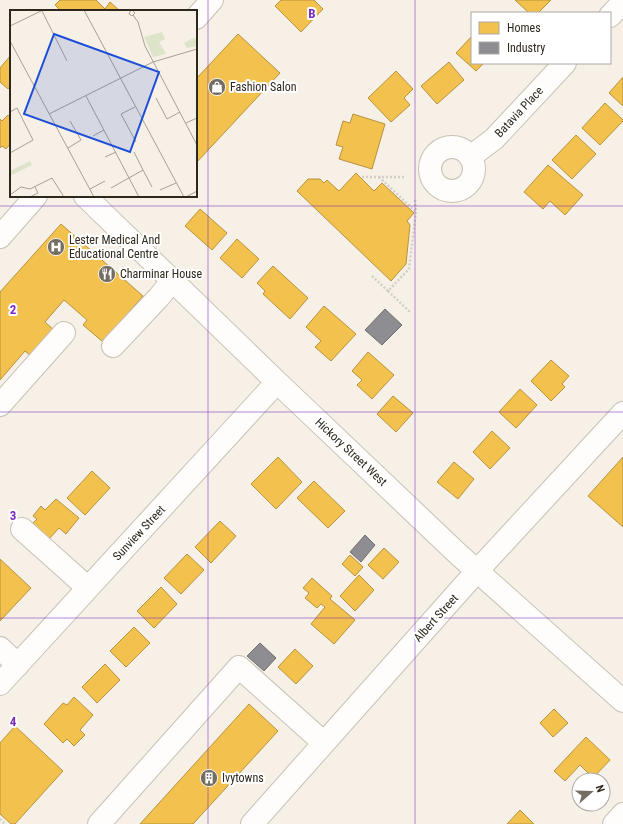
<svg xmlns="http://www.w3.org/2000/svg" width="623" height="824" viewBox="0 0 623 824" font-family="'Roboto Condensed',sans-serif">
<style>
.homes{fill:#f2c14e;stroke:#b7933f}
.industry{fill:#8d8d92;stroke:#706e6e}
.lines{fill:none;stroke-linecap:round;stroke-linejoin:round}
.minor-casing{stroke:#c7c1b6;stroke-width:24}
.path{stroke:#d2cfcb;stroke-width:2.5;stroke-dasharray:2 2;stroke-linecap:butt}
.minor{stroke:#fefdfb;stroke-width:22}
.grid{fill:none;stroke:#7b2cbf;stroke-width:1;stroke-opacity:0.55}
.labels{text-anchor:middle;stroke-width:4;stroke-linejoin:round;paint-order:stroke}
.poi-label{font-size:12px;fill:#2e271b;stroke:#fff;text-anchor:start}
.street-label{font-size:12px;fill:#2e271b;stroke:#fff}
.inset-road{fill:none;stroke:#a6a095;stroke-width:1}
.view{fill:#1d4ed8;fill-opacity:0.15;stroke:#1d4ed8;stroke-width:2}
.inset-edge{fill:none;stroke:#2e271b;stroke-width:2}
.grid-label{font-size:13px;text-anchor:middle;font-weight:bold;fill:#7b2cbf;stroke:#fff;stroke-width:4;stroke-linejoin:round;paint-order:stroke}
</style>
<rect width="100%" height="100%" fill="#f6f0e6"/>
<path class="homes" d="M 60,0 L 96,0 L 105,9 L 110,2 L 120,11 L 58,11 L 59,9 L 55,5 Z
M 281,0 L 314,0 L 323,9 L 301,32 L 275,6 Z
M 515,0 L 551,0 L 538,13 L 529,13 Z
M 238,34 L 280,73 L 196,163 L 196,79 Z
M 472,36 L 472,63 L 484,63 L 476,71 L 456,53 Z
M 11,55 L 11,85 L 8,89 L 0,82 L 0,68 Z
M 449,62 L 464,80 L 437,104 L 421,86 Z
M 396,71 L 413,89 L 404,98 L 410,105 L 391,122 L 368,98 Z
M 623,77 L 623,106 L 609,93 Z
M 605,103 L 623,120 L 623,121 L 600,145 L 582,128 Z
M 353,114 L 385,124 L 372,169 L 339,159 L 343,147 L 336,145 L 343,121 L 350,123 Z
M 8,115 L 11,118 L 11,143 L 6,149 L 2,146 L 0,148 L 0,119 L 2,121 Z
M 576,135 L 596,154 L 572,179 L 552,160 Z
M 548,165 L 583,195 L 565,215 L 550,201 L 543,209 L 524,192 Z
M 356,173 L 374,191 L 382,183 L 414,213 L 407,221 L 410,225 L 406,264 L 391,281 L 297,191 L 308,179 L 320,179 L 324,183 L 327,180 L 339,191 Z
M 200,209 L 227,233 L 212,250 L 185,226 Z
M 61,224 L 143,296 L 103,342 L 83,325 L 87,320 L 64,300 L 45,322 L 54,330 L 31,356 L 25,351 L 0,380 L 0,292 Z
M 237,239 L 259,259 L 242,278 L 220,258 Z
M 273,266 L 308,298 L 290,319 L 263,294 L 265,291 L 257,283 Z
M 324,306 L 356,334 L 331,361 L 315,347 L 321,341 L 306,327 Z
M 368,352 L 394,375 L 372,399 L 357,385 L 362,380 L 352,371 Z
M 551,360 L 569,376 L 562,384 L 565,387 L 551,401 L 531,381 Z
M 520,389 L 537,405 L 516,428 L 499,412 Z
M 393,396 L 413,413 L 396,432 L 377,414 Z
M 492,431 L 510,448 L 490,469 L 473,452 Z
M 278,457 L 302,482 L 276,509 L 251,484 Z
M 623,457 L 623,527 L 588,496 Z
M 454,462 L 474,479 L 458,499 L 437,482 Z
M 92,471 L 110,488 L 85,515 L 67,498 Z
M 314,481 L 345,511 L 328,528 L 297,498 Z
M 56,499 L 79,518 L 66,534 L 59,528 L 49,539 L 32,524 L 37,519 L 33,516 L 41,506 L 45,510 Z
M 220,521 L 236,536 L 211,563 L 195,547 Z
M 384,548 L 399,562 L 383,579 L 368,565 Z
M 187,554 L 204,570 L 181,594 L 164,578 Z
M 350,555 L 363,567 L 355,576 L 342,564 Z
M 0,559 L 31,588 L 0,621 Z
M 359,575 L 374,590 L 355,611 L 340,596 Z
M 312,578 L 332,596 L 330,599 L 355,620 L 334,644 L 311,624 L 325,607 L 321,604 L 317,608 L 305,598 L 309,593 L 303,588 Z
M 161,587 L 177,604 L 154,628 L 137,611 Z
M 134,627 L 150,643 L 126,667 L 110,651 Z
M 295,649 L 313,666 L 296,684 L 278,667 Z
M 105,664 L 120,680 L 97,703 L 82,687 Z
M 74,697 L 93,715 L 80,730 L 85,735 L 74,746 L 67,739 L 63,743 L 44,724 L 63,703 L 67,705 Z
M 249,704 L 278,731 L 193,824 L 140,824 Z
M 554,709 L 568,723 L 553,737 L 540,723 Z
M 15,726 L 63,771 L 15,824 L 11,824 L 0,814 L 0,743 Z
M 586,737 L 610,760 L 593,778 L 580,765 L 565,781 L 554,771 Z
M 520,810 L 534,824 L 507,824 Z"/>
<path class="industry" d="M 385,309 L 402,325 L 382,345 L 365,330 Z
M 365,535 L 375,545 L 361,562 L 350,552 Z
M 260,643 L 276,658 L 264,671 L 247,656 Z"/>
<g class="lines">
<defs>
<path id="minor" d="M 610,16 L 623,2
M 196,18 L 212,0
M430 169a22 22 0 1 1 44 0a22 22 0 1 1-44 0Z
M 470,157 L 494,139 L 565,63
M 85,196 L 277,382 L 458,554 L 623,701
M 0,237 L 36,196
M 113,346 L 159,297 L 172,281
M 0,405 L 64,333
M 22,529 L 88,588
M 0,648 L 18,665
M 0,684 L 277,382
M 99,824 L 239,667 L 324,743
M 252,824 L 477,571 L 623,413
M 614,824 L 623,814"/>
</defs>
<use href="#minor" class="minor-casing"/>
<path class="path" d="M 362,177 L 404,177
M 379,177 L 415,211
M 372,276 L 388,291 L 409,269 L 416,211 L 415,200
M 388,291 L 410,312
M 0,819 L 5,824"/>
<use href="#minor" class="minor"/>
</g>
<path class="grid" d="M 208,0 L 208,824M 415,0 L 415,824M 0,206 L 623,206M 0,412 L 623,412M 0,618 L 623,618"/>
<defs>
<symbol id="shop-disc" viewBox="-11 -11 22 22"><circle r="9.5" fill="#746d62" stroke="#fff"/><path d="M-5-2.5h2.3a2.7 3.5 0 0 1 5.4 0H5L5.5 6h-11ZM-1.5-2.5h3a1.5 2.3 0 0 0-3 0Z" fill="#fff"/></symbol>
<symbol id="hospital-disc" viewBox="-11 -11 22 22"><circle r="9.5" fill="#746d62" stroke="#fff"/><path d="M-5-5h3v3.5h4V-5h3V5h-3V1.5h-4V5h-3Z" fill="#fff"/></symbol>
<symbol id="restaurant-disc" viewBox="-11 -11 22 22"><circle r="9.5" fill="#746d62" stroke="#fff"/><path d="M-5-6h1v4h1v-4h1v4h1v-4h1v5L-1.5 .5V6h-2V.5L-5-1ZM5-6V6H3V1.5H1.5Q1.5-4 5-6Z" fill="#fff"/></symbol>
<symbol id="building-disc" viewBox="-11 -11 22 22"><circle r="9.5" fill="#746d62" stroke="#fff"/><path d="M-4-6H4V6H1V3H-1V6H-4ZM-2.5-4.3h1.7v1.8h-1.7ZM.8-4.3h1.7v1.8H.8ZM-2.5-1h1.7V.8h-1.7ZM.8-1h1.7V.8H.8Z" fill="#fff"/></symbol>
</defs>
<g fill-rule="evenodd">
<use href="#shop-disc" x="207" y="77" width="20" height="20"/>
<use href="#hospital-disc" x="46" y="237" width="20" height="20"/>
<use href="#restaurant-disc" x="97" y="264" width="20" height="20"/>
<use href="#building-disc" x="199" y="768" width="20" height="20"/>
</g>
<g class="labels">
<g class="poi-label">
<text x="230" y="91">Fashion Salon</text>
<text x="69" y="244">Lester Medical And<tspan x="69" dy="14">Educational Centre</tspan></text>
<text x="120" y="278">Charminar House</text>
<text x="222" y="782">Ivytowns</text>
</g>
<g class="street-label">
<text transform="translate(519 112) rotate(-47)" y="4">Batavia Place</text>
<text transform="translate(351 452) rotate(43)" y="4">Hickory Street West</text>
<text transform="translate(139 533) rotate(-47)" y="4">Sunview Street</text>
<text transform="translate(436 618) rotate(-48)" y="4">Albert Street</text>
</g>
</g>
<g transform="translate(10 10)">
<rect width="187" height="187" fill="#f6f0e6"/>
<path d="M 152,22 L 155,29 L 149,32 L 156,44 L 143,47 L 134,27 ZM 185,27 L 187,36 L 177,38 L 174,33 ZM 20,151 L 22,155 L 0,166 L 0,161 Z" fill="#dde4ca"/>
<path class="inset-road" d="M 74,0 L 174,187M 121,0 L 119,4 L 122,6 L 125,3 L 122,0M 32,1 L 57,51M 123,5 L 128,12 L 135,36 L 187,135M 0,16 L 33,0M 0,31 L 84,187M 76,86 L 129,187M 146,88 L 157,109 L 170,102M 125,97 L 111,104 L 126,132M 0,102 L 7,98 L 23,130 L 0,143M 39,104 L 143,52 L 187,39M 176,113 L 187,108M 83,126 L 94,120M 58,138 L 71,130 L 60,111M 95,147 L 106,142M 133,160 L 142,177M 101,178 L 133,160 L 124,142M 80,179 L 95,171M 150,180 L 166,173M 0,185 L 11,177 L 20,179 L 42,168 L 54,187M 20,187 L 28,183 L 25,177M 176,187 L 187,181"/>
<path class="view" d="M 44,24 L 149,62 L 120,142 L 14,104 Z"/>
<rect width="187" height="187" class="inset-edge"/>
</g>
<g class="grid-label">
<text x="312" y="18">B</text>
<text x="13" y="314">2</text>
<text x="13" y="520">3</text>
<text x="13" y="726">4</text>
</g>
<rect x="471" y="12" width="140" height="52" fill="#ffffff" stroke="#aba9a4"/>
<rect x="479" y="22" width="20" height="12" fill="#f2c14e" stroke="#aba9a4"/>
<text x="507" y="32" font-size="12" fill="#2e271b">Homes</text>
<rect x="479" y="42" width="20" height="12" fill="#8d8d92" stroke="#aba9a4"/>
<text x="507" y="52" font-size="12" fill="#2e271b">Industry</text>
<g transform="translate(591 792) rotate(70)"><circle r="19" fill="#ffffff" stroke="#aba9a4"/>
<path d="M0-3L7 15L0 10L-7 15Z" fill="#746d62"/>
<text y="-6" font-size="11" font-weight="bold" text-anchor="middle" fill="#2e271b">N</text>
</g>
</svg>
